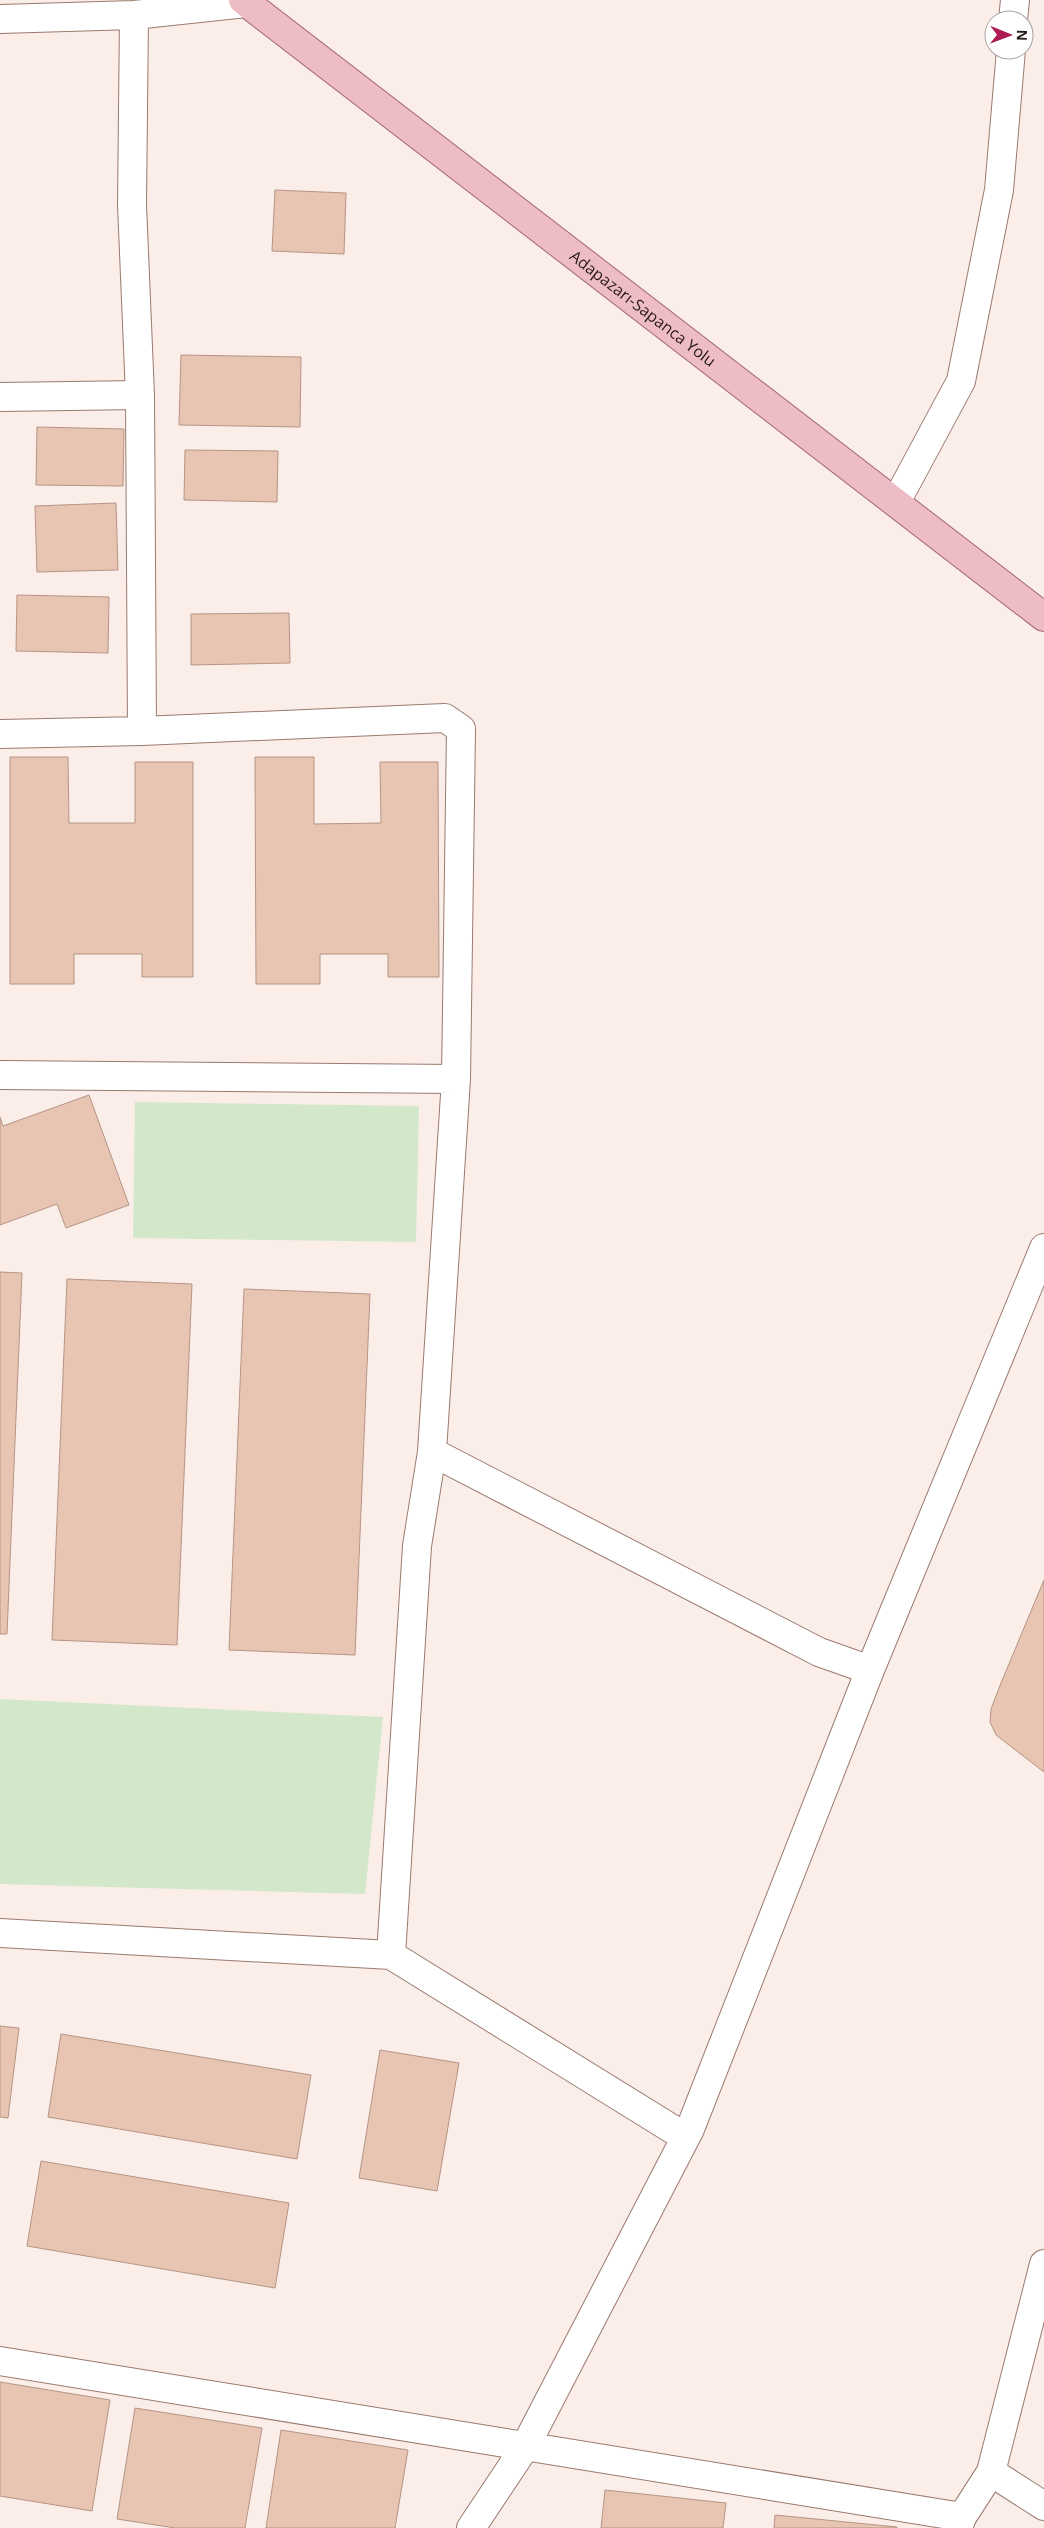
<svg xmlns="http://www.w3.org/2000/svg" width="1044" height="2528" viewBox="0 0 1044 2528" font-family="'Open Sans',sans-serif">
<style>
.green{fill:#d3e8ca}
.building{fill:#e8c4b2;stroke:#b49586}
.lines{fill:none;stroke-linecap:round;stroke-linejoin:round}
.minor-casing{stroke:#9a7a6e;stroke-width:30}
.major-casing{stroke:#a1676e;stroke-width:30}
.minor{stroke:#fff;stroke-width:28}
.major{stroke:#eebcc5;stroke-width:28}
.labels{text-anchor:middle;stroke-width:4.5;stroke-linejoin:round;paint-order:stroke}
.street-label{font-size:16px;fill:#271b16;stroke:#fff}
</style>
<rect width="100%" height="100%" fill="#fbede7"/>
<path class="green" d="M 135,1102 L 419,1106 L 416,1242 L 133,1238 Z
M 0,1699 L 383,1717 L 365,1894 L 0,1884 Z"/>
<path class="building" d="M 275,190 L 346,193 L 344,254 L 272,251 Z
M 181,355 L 301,357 L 300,427 L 179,425 Z
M 37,427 L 124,429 L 123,486 L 36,485 Z
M 185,450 L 278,451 L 277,502 L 184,500 Z
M 116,503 L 118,570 L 37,572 L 35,506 Z
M 17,595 L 109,597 L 108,653 L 16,651 Z
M 289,613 L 290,663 L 191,665 L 191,614 Z
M 10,757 L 68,757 L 69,823 L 135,823 L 135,762 L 193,762 L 193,977 L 142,977 L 142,954 L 74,954 L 74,984 L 10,984 Z
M 255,757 L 314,757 L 314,824 L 381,823 L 380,762 L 438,762 L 439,977 L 388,977 L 388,954 L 320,954 L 320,984 L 256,984 Z
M 89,1095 L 129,1205 L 66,1228 L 57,1204 L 0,1225 L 0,1117 L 3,1126 Z
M 0,1272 L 22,1273 L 7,1634 L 0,1634 Z
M 67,1279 L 192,1284 L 177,1645 L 52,1640 Z
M 244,1289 L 370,1294 L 355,1655 L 229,1650 Z
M 1044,1580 L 1044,1772 L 996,1735 L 990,1722 L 991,1709 L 1001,1683 Z
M 0,2026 L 19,2028 L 8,2118 L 0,2117 Z
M 61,2034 L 311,2075 L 297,2159 L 48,2117 Z
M 380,2050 L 459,2063 L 437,2191 L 359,2178 Z
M 41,2161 L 289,2203 L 275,2288 L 27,2246 Z
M 0,2382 L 110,2400 L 92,2511 L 0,2496 Z
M 135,2408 L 262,2428 L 245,2528 L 175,2528 L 117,2519 Z
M 281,2430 L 408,2450 L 395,2528 L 266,2528 Z
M 605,2490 L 726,2503 L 723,2528 L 601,2528 Z
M 775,2515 L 897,2527 L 897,2528 L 774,2528 Z"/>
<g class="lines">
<defs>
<path id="minor" d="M 0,19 L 134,15 L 246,3
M 1013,20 L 1015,0
M 0,397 L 140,395
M 896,502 L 961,381 L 999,190 L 1011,50
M 142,731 L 445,718 L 461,729 L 456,1079 L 432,1452 L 417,1546 L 391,1955
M 0,734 L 142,731 L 140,395 L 132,205 L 134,15
M 0,1075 L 456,1079
M 432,1452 L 819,1652 L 870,1670
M 0,1933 L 391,1955 L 685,2137
M 0,2361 L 962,2517
M 991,2472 L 1044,2506
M 471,2528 L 525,2447 L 690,2129 L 870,1670 L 1044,1248
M 958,2528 L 962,2517 L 991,2472 L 1044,2264"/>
<g id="major">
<path id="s1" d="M 243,0 L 1044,617"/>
</g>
</defs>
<use href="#minor" class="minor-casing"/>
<use href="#major" class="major-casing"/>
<use href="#minor" class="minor"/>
<use href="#major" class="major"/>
</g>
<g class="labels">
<g class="street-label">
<text dy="6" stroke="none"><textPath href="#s1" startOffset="505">Adapazarı-Sapanca Yolu</textPath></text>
</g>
</g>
<g transform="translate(1009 35) rotate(91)"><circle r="24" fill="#ffffff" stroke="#a9a4a2"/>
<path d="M0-4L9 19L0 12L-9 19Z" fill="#ad1c52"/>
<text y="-8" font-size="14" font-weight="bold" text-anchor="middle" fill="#271b16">N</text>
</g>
</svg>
